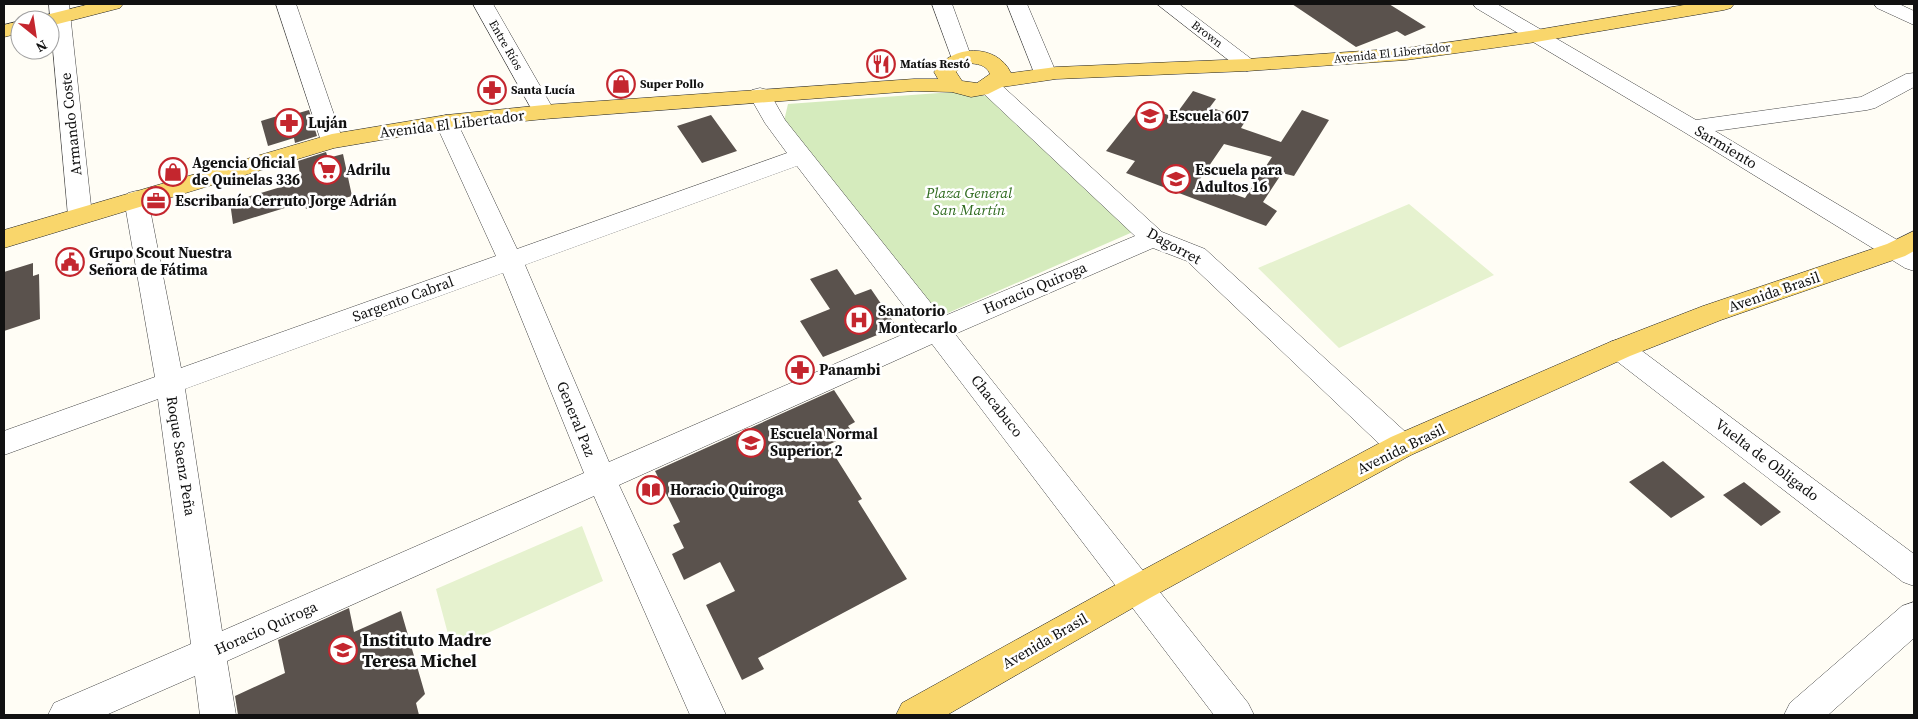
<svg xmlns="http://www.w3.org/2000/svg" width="1918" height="719" viewBox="0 0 1918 719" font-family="'Source Serif 4',serif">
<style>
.green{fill:#d5ebbd}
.pitch{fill:#e6f2cf}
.building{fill:#5a524d;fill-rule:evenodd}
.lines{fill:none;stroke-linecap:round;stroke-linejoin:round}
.minor-casing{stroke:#444;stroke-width:1}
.major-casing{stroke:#222;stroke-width:1}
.minor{fill:#fff;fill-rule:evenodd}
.major{fill:#f9d66b;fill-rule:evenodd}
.labels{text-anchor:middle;stroke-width:5;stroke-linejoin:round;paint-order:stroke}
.far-street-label{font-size:12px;fill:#111;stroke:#fff}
.far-poi-label{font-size:12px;font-weight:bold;fill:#111;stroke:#fff;text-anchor:start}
.poi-label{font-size:15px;font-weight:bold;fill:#111;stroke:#fff;text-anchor:start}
.street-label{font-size:15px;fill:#111;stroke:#fff}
.park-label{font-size:15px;font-style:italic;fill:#2f6b1f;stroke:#fff}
.near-poi-label{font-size:18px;font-weight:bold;fill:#111;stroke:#fff;text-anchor:start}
</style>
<rect width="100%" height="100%" fill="#fffdf5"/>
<path class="green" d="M 953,92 L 994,97 L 1135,231 L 941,316 L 784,121 L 788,104 Z"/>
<path class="pitch" d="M 1409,204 L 1494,275 L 1339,348 L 1258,268 Z
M 582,526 L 603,581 L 452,649 L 436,589 Z"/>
<path class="building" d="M 1292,4 L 1389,4 L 1426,27 L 1405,36 L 1397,31 L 1356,47 Z
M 1193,91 L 1216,99 L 1210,107 L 1246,120 L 1241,128 L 1281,142 L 1302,110 L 1329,120 L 1294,176 L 1282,173 L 1263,202 L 1277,211 L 1266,226 L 1126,173 L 1135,161 L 1106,151 L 1142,106 L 1174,117 ZM 1224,144 L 1272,157 L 1245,198 L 1198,182 Z
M 309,110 L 317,136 L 295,143 L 294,138 L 268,146 L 261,121 L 287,113 L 288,116 Z
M 711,115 L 737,151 L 702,163 L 677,126 Z
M 326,152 L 328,158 L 343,154 L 352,196 L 306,209 L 304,202 L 233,224 L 230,202 L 301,181 L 298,161 Z
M 33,263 L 33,276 L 39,274 L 40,319 L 4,331 L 4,272 Z
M 837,269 L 855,295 L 871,289 L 897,327 L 823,357 L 800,321 L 830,309 L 810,279 Z
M 834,390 L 855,422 L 848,426 L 853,433 L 828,445 L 862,499 L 858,501 L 907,579 L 758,658 L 764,669 L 742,680 L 706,605 L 735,591 L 720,562 L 684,580 L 672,554 L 684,548 L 673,525 L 680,522 L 655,471 Z
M 1663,461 L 1705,497 L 1671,518 L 1629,482 Z
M 1744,482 L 1781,512 L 1761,526 L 1723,495 Z
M 349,608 L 354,632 L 401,611 L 425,694 L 416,703 L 419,715 L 238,715 L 235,696 L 285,673 L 278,640 Z"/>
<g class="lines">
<defs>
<path id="minor" d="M 49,4 L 69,4 L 92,215 L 89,221 L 80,223 L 71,221 L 68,215 Z
M 276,4 L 296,4 L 343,141 L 340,146 L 332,148 L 324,146 L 321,141 Z
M 473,4 L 493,4 L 555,112 L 552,117 L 544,119 L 536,117 Z
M 932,4 L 952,4 L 972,59 L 969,63 L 962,65 L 955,63 L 952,59 Z
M 1007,4 L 1027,4 L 1055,70 L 1051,74 L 1044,76 L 1037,74 L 1033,70 Z
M 1157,4 L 1179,4 L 1254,61 L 1258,65 L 1254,69 L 1247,71 L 1240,69 Z
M 1473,4 L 1497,4 L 1696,120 L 1861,97 L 1906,74 L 1914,73 L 1914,87 L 1875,108 L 1867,110 L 1715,131 L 1914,250 L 1914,271 L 1905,268 L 1684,132 L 1476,8 Z
M 1874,4 L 1899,4 L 1914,11 L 1914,25 L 1877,8 Z
M 990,81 L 998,82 L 1162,232 L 1205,249 L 1411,437 L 1416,446 L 1411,455 L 1401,458 L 1391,455 L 1187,261 L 1153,248 L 955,334 L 1248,703 L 1254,715 L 1214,715 L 932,344 L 619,485 L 726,715 L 690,715 L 594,496 L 227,661 L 236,715 L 200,715 L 195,676 L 106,715 L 48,715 L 54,703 L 191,644 L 158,399 L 4,455 L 4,431 L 155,377 L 124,199 L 128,193 L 136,191 L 144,193 L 148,199 L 181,368 L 496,256 L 435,122 L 438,117 L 446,115 L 454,117 L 457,122 L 517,249 L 787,153 L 765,123 L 749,95 L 752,90 L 760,88 L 768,90 L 785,120 L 942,317 L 1135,236 L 982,92 L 979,87 L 982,82 ZM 797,166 L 920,327 L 609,462 L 525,265 ZM 503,273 L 584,473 L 222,631 L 185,389 Z
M 1620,339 L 1630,342 L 1914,554 L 1914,586 L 1903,582 L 1610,356 L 1606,349 L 1610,342 Z
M 1914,602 L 1914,638 L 1828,715 L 1784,715 L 1790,703 L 1902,606 Z"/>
<path id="major" d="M 90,4 L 123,4 L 120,8 L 50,26 L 50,20 L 39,20 L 42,16 Z
M 1690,4 L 1734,4 L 1731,8 L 1724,10 L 1536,42 L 1406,60 L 1247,71 L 1056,79 L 1002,87 L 988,94 L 971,97 L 952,92 L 914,91 L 544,119 L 446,129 L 334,148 L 4,248 L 4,230 L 332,134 L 446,115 L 544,105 L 914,79 L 938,79 L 934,72 C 951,44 997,43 1011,73 L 1056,67 L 1247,59 L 1406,48 L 1536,30 ZM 967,63 C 977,64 986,64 990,74 L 977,83 L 962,81 L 956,72 Z
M 20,21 L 20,33 L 4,37 L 4,25 Z
M 1914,231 L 1914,251 L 1905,256 L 1721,320 L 1630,356 L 1411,455 L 1150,598 L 947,715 L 896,715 L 902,703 L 1128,578 L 1391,437 L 1610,342 L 1703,306 L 1887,244 Z"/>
</defs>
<use href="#minor" class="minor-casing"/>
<use href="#major" class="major-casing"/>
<use href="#minor" class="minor"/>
<use href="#major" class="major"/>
</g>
<defs>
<symbol id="restaurant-ring" viewBox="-11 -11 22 22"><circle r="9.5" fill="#fff" stroke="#c4262e" stroke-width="1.5"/><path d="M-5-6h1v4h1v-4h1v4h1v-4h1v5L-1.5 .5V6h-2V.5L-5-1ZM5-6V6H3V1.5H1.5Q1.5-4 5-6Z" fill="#c4262e"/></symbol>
<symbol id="shop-ring" viewBox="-11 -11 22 22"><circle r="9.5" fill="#fff" stroke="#c4262e" stroke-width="1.5"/><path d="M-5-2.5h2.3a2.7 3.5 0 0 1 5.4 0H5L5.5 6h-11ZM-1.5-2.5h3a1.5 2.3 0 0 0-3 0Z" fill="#c4262e"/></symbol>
<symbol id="pharmacy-ring" viewBox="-11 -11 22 22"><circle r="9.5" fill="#fff" stroke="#c4262e" stroke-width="1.5"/><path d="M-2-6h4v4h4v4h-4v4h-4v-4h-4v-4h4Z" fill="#c4262e"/></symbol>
<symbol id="school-ring" viewBox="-11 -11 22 22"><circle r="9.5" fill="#fff" stroke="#c4262e" stroke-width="1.5"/><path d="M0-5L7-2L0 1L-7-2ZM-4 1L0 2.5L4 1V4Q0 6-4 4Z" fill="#c4262e"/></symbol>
<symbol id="supermarket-ring" viewBox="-11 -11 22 22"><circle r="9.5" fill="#fff" stroke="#c4262e" stroke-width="1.5"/><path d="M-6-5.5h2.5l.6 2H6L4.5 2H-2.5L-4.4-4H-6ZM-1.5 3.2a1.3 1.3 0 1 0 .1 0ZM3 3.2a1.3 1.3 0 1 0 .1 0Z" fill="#c4262e"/></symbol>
<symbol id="office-ring" viewBox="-11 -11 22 22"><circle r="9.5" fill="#fff" stroke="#c4262e" stroke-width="1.5"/><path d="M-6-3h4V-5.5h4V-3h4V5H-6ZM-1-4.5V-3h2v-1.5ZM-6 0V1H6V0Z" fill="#c4262e"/></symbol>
<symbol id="civic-ring" viewBox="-11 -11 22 22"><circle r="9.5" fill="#fff" stroke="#c4262e" stroke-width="1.5"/><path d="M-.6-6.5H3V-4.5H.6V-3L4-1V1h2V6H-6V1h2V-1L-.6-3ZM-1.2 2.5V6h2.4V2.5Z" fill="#c4262e"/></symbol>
<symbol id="hospital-ring" viewBox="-11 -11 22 22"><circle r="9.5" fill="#fff" stroke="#c4262e" stroke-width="1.5"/><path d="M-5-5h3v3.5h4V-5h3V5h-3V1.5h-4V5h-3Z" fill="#c4262e"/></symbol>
<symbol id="library-ring" viewBox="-11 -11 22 22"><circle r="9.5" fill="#fff" stroke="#c4262e" stroke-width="1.5"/><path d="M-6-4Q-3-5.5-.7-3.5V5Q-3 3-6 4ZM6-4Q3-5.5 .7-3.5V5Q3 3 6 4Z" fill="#c4262e"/></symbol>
</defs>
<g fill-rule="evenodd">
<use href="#restaurant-ring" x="865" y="48" width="32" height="32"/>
<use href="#shop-ring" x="605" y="68" width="32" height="32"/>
<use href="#pharmacy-ring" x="476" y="74" width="32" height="32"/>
<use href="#school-ring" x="1134" y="100" width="32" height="32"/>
<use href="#pharmacy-ring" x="273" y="107" width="32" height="32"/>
<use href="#supermarket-ring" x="311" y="154" width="32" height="32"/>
<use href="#shop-ring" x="157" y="156" width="32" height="32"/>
<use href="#school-ring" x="1160" y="163" width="32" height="32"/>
<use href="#office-ring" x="140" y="185" width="32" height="32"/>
<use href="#civic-ring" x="54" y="246" width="32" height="32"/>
<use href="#hospital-ring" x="843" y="304" width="32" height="32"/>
<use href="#pharmacy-ring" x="784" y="354" width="32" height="32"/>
<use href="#school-ring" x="735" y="427" width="32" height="32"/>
<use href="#library-ring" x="635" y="474" width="32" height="32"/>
<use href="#school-ring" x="327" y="634" width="32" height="32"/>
</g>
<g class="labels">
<g class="far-street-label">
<text transform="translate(1207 34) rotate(37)" y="4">Brown</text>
<text transform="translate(506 45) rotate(60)" y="4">Entre Ríos</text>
<text transform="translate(1392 53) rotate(-6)" y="4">Avenida El Libertador</text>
</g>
<g class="far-poi-label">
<text x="900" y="68">Matías Restó</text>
<text x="640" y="88">Super Pollo</text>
<text x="511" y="94">Santa Lucía</text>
</g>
<g class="poi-label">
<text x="1169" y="121">Escuela 607</text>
<text x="308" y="128">Luján</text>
<text x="192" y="168">Agencia Oficial<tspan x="192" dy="17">de Quinelas 336</tspan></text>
<text x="346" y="175">Adrilu</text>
<text x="1195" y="175">Escuela para<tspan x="1195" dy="17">Adultos 16</tspan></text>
<text x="175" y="206">Escribanía Cerruto Jorge Adrián</text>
<text x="89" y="258">Grupo Scout Nuestra<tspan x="89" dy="17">Señora de Fátima</tspan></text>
<text x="878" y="316">Sanatorio<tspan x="878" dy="17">Montecarlo</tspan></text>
<text x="819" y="375">Panambi</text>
<text x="770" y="439">Escuela Normal<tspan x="770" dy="17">Superior 2</tspan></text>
<text x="670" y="495">Horacio Quiroga</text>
</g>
<g class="street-label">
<text transform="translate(71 124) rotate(-96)" y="5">Armando Coste</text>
<text transform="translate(452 124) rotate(-7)" y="5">Avenida El Libertador</text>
<text transform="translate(1726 147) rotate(31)" y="5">Sarmiento</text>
<text transform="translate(1174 246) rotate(29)" y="5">Dagorret</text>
<text transform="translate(1035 288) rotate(-23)" y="5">Horacio Quiroga</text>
<text transform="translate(1774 292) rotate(-19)" y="5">Avenida Brasil</text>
<text transform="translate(403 299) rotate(-20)" y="5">Sargento Cabral</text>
<text transform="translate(997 406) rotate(52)" y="5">Chacabuco</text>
<text transform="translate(576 419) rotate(68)" y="5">General Paz</text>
<text transform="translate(1401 449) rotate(-26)" y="5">Avenida Brasil</text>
<text transform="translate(181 456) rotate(81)" y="5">Roque Saenz Peña</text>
<text transform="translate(1767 460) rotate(37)" y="5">Vuelta de Obligado</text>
<text transform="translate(266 628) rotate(-24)" y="5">Horacio Quiroga</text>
<text transform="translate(1045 641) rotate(-30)" y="5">Avenida Brasil</text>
</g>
<g class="park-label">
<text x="969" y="198">Plaza General<tspan x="969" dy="17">San Martín</tspan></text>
</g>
<g class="near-poi-label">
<text x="362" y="646">Instituto Madre<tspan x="362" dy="21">Teresa Michel</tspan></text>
</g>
</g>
<rect width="1918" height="719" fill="none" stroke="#111111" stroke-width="10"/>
<g transform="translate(35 35) rotate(150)"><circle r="24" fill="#ffffff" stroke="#a0a0a0"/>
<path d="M0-4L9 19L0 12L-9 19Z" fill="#c4262e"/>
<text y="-8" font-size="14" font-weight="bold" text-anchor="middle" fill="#111111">N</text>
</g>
</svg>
